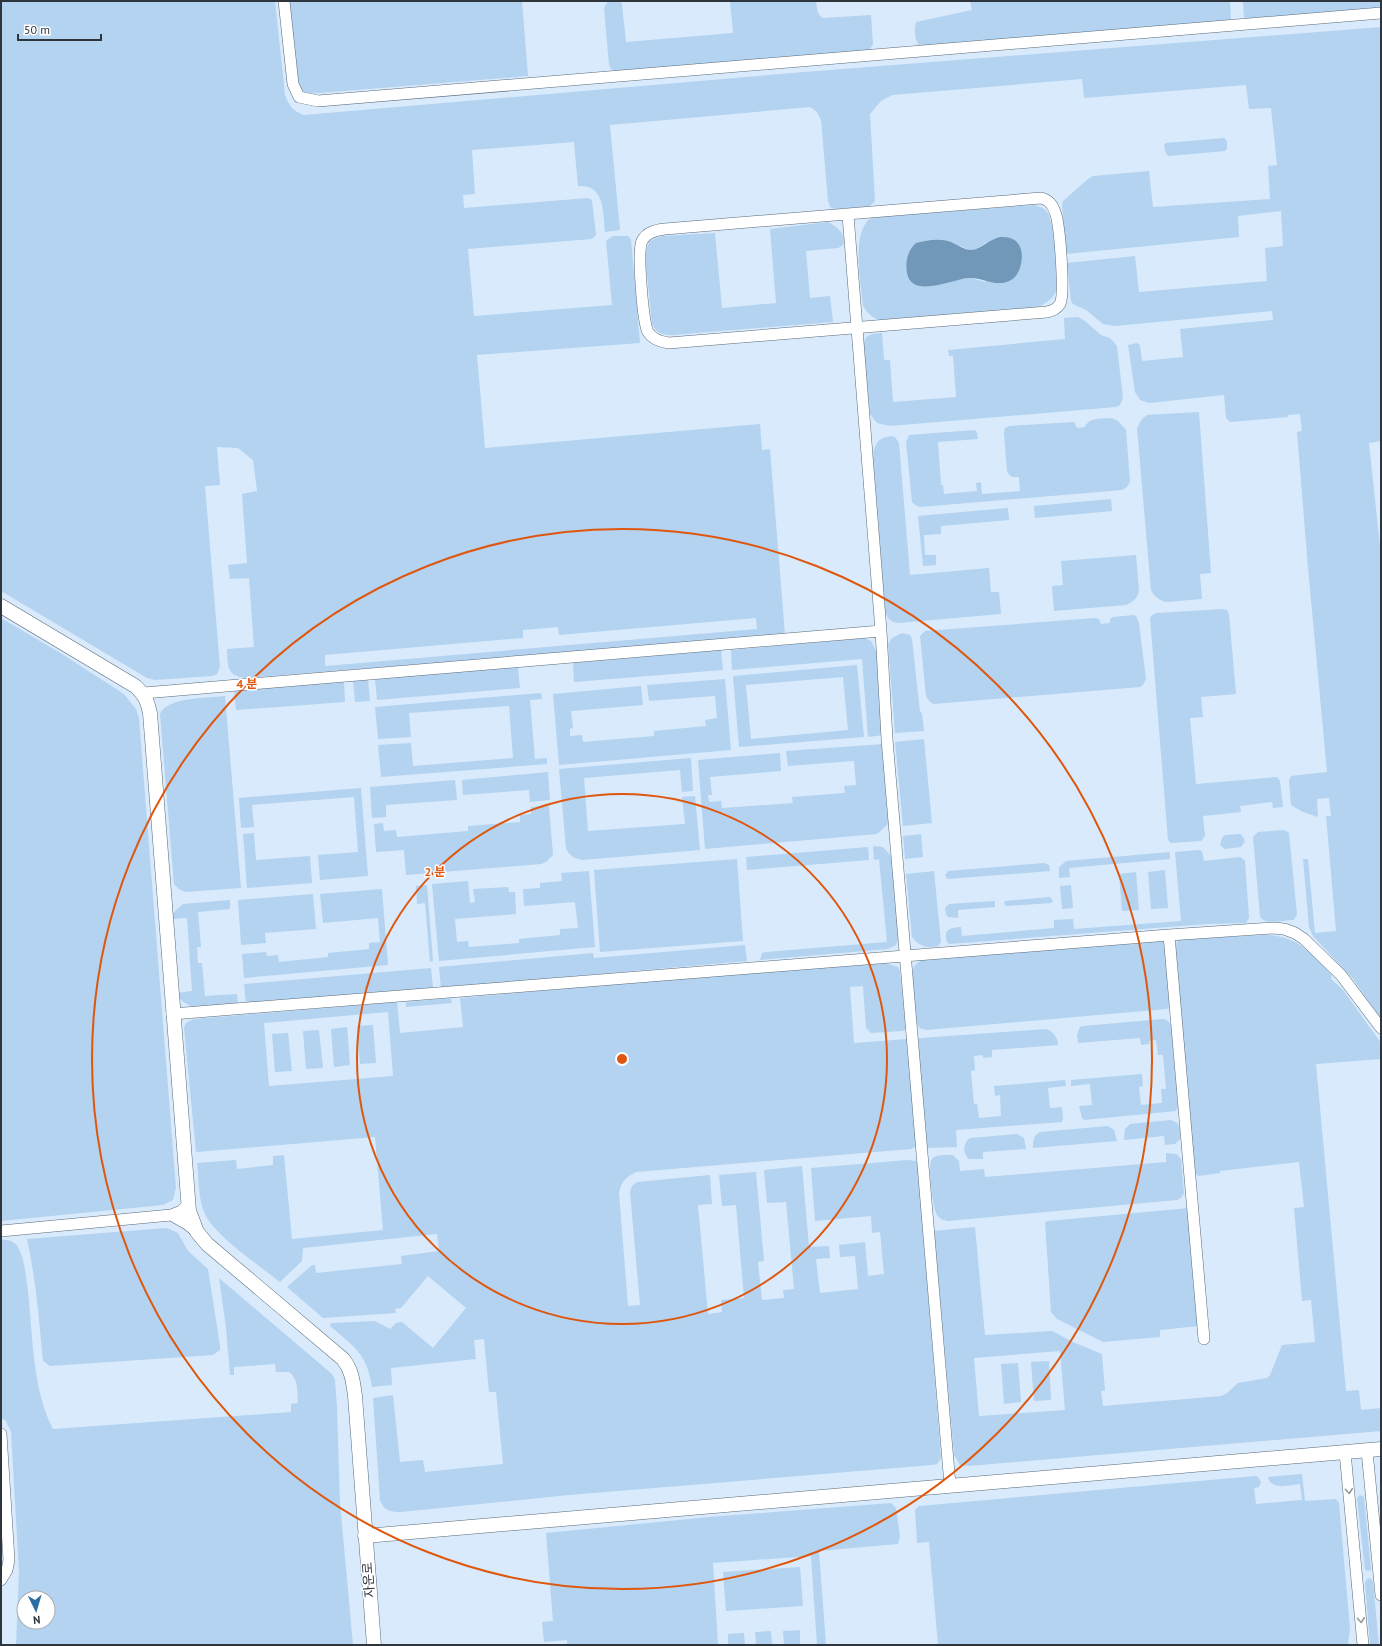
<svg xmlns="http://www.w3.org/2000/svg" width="1382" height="1646" viewBox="0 0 1382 1646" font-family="'PT Sans','Noto Sans KR',sans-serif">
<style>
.green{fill:#b3d3f1;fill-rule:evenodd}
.water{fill:#7197b9}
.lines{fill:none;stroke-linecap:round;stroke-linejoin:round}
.minor-casing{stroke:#5a6a78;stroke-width:12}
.tertiary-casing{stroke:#5a6a78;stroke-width:15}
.minor{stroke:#fff;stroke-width:11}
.tertiary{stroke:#fff;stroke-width:14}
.oneway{stroke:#969a9e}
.ring{fill:none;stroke:#df570e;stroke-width:2}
.labels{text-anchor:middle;stroke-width:3;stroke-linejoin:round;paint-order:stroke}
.street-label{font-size:13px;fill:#2e353c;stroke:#fff}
.centre{fill:#df570e;stroke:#fff;stroke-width:2}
.ring-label{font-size:12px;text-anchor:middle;font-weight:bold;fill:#df570e;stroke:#fff;stroke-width:3;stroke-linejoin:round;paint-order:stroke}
</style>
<rect width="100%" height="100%" fill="#d8eafb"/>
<path class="green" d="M 1,1 L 275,1 L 285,95 C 289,106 293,111 304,115 L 792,73 L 1381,27 L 1381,441 L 1369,443 L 1381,556 L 1381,1019 L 1353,979 L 1313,936 L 1309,927 L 1303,859 L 1308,859 L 1315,933 L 1336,931 L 1326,816 L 1331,816 L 1329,798 L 1317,799 L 1318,817 L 1303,812 L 1291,805 L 1289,780 L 1291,776 L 1327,772 L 1308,568 L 1297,432 L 1302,431 L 1300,414 L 1288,415 L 1288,417 L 1230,422 L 1226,418 L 1224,395 L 1149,403 L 1140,400 L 1135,392 L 1128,345 L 1137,343 L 1140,345 L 1142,361 L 1183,357 L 1180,329 L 1273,320 L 1272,311 L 1115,326 L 1103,324 L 1086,310 L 1073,304 L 1071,301 L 1067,263 L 1135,256 L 1139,292 L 1267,281 L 1265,248 L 1283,246 L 1281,211 L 1238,216 L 1239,237 L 1066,254 L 1062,205 L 1063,201 L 1088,179 L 1093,176 L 1149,171 L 1153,207 L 1270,199 L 1268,166 L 1277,165 L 1271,108 L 1249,109 L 1246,85 L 1084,98 L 1082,79 L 892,95 L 881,101 L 870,114 L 875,201 L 869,207 L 834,209 L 830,207 L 828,201 L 821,120 L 817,112 L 810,107 L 610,125 L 620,230 L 605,232 C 603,212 605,184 578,186 L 574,142 L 472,150 L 475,194 L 463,195 L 464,208 L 588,198 L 592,200 L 596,235 L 592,239 L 468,249 L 474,316 L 612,305 L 606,241 L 613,236 L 628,236 L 631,239 L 640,343 L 477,355 L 485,448 L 760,424 L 762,450 L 770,449 L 785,635 L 246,678 C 226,676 228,666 227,649 L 254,647 L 249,578 L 230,579 L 228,565 L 247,563 L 242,494 L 257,491 L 253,460 L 238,448 L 217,447 L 220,485 L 205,486 L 220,667 L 217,674 L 212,676 L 155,680 L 147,678 L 1,591 ZM 756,618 L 757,629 L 325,666 L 325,655 L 523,638 L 523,630 L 558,627 L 559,635 Z
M 288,1 L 522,1 L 528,76 L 308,94 L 302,92 L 298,82 Z
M 608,1 L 620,1 L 622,4 L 626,42 L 733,33 L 730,1 L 816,1 C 817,9 817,14 823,18 L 871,15 L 873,44 L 869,51 L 619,73 L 611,69 L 609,65 L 604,8 Z
M 970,1 L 1230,1 L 1231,20 L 921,48 C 914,39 914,33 916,22 L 972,10 Z
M 1243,1 L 1381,1 L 1381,8 L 1248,19 L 1244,17 Z
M 1224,138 L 1227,141 L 1227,149 L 1225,151 L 1169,156 L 1166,154 L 1164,145 L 1166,143 Z
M 1034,205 C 1039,206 1044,208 1047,212 C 1056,225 1055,272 1057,289 C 1053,299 1047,303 1037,307 L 879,320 C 871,317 868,313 863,306 C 861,284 850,228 873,217 ZM 987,242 L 986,282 L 970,278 L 960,279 L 907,260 L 912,247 L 957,245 L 970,250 L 975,250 Z
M 828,222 C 836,226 844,232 844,242 L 842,246 L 838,248 L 806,251 L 810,298 L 830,296 L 833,322 L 673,335 C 663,335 657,334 652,324 L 645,255 L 649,242 L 653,239 L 662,236 L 715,233 L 722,308 L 776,303 L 770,229 Z
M 1078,317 L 1085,321 L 1101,335 L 1110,338 L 1117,346 L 1123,398 L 1120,405 L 1116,407 L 890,426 L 877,423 L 870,414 L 863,345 C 865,334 872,334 882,333 L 884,360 L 890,360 L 893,402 L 956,397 L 953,356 L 949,356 L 948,350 L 1065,339 L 1064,318 Z
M 1199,412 L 1211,573 L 1200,574 L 1202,599 L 1166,602 C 1159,600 1154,596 1151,590 L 1137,428 L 1142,419 L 1147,415 Z
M 1112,418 L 1118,421 L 1126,430 L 1130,482 L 1127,487 L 1122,490 L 920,507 L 915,505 L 912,502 L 906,442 L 909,435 L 975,430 L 977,433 L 978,439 L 938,442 L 941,485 L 943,485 L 944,494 L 977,491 L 976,483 L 981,482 L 982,494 L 1020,491 L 1019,477 C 1013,477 1010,478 1007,471 L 1004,433 L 1005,428 L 1009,426 L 1074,422 L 1077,428 L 1085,427 C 1089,417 1102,419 1112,418 Z
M 891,436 L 895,437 L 899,443 L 910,575 L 989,568 L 991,592 L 999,592 L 1001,614 L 898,623 C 890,622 887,618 885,611 L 873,457 C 874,444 878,438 891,436 Z
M 1111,499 L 1112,511 L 1035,518 L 1034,506 Z
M 1008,508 L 1009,520 L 941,526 L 941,534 L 924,535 L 925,555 L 936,555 L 936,565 L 923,566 L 918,516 Z
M 1136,555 L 1139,590 C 1138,598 1133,602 1126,605 L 1054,611 L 1052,586 L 1063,585 L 1061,561 Z
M 1223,609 L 1227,610 L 1229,614 L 1236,694 L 1201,697 L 1203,717 L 1190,718 L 1196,784 L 1277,777 L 1280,781 L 1283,807 L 1273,808 L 1272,802 L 1240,806 L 1241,812 L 1203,816 L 1205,836 L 1201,841 L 1171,843 L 1168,840 L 1150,618 L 1152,615 L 1157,613 Z
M 1134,615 L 1136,616 L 1139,623 L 1146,679 L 1143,685 L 1140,687 L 934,704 L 930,702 L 926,696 L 920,636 L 925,631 L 1095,618 L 1099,619 L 1101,624 L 1110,623 L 1110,619 L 1113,617 Z
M 1,618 L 62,654 L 124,694 L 136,709 L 139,718 L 176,1188 L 173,1200 L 163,1205 L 1,1221 Z
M 902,633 L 910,635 L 912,639 L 920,712 L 922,713 L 924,731 L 895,733 L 888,644 L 892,638 Z
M 865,638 L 871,641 L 877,652 L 884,735 L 868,737 L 862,659 L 732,670 L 731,650 Z
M 721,650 L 723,670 L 574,682 L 573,663 Z
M 857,665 L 864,737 L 739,747 L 733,676 ZM 843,677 L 848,730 L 751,739 L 746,685 Z
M 518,667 L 520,688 L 377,700 L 375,679 Z
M 725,679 L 731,750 L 559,765 L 553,694 L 641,686 L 643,705 L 571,711 L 573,728 L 570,729 L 570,736 L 582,735 L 583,742 L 654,736 L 654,731 L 706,726 L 705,720 L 717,718 L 715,696 L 649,701 L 647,685 Z
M 368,680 L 370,701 L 355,702 L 353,681 Z
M 344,682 L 345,702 L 236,710 L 234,690 Z
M 541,693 L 542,699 L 530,700 L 535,759 L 547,758 L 547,764 L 381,777 L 378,745 L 411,743 L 413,766 L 513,758 L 509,706 L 409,713 L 411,737 L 378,739 L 375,707 Z
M 225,696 L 241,888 L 185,892 L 179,889 L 174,884 L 160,714 C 167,697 208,698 225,696 Z
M 924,739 L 932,823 L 903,826 L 895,742 Z
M 884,744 L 890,817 L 888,824 L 877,834 L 705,849 L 698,760 L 780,753 L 781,771 L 710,777 L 712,795 L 708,795 L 709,802 L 721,801 L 722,808 L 793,803 L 792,797 L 845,793 L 844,786 L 856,785 L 854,761 L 788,766 L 786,751 Z
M 691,758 L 693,791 L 682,792 L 680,770 L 584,778 L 588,831 L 685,824 L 682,797 L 695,796 L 700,850 L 582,860 C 574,858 569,856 566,848 L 559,769 Z
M 548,772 L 550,800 L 530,802 L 529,790 L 463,795 L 462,780 Z
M 455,780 L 457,800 L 386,805 L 386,817 L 372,818 L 370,787 Z
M 361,788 L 368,876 L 320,880 L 318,855 L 358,852 L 354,797 L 252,805 L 254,827 L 241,828 L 239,798 Z
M 549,806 L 553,855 L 546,862 L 541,864 L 406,875 L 404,850 L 376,852 L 374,824 L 383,823 L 384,831 L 396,830 L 397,837 L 468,831 L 468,826 L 520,822 L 520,815 L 531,814 L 531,807 Z
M 1284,830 L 1289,833 L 1297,914 L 1295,918 L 1293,920 C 1284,920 1264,926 1260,916 L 1253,837 L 1258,832 Z
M 254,833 L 256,860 L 310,856 L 312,883 L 247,888 L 243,834 Z
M 921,834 L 923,857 L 905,859 L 903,836 Z
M 1240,834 L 1242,835 L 1245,841 L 1241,847 L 1225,849 L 1220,845 L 1222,838 L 1225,835 Z
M 873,846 L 883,847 L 892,857 L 899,938 L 896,945 L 888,949 L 760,960 L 762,953 L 766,952 L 887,942 L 879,859 L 874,860 Z
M 868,847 L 869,860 L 747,870 L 746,857 Z
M 1199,850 L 1202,851 L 1204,861 L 1240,857 L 1243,859 L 1245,861 L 1249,918 L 1246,923 L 1207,924 L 949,944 L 947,942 C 943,929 950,928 961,927 L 962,936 L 1054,928 L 1054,920 L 1073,919 L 1074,929 L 1181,921 L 1175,852 Z
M 1170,852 L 1170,859 L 1069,868 L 1070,877 L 1059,878 L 1059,867 L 1066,861 Z
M 737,859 L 743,941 L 600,952 L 594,870 Z
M 1044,863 L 1049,865 L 1050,871 L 947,879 L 945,875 L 948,871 Z
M 1165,870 L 1168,908 L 1151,909 L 1148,872 Z
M 589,871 L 595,947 L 439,961 L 432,884 L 468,881 L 470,903 L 475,902 L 473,889 L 508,887 L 509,892 L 515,892 L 516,914 L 455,919 L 457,942 L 468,941 L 469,947 L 519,943 L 519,939 L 560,935 L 560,929 L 578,928 L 575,902 L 524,906 L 523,889 L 540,888 L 540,883 L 562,881 L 561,873 Z
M 934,871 L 941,942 L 938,946 C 927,949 919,946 912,937 L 906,874 Z
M 1136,872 L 1139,910 L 1122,911 L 1119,874 Z
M 427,885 L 433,961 L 430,962 L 425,903 L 417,904 L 416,886 Z
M 1071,885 L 1073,908 L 1062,909 L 1060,886 Z
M 382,889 L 388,965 L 244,978 L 242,954 L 266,952 L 267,956 L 278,955 L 279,962 L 328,957 L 328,953 L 369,949 L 369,943 L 380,942 L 378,918 L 323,923 L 320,894 Z
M 313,894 L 316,929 L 265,933 L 266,943 L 241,945 L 238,900 Z
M 1050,897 L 1053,901 L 1051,903 L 1007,906 L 1004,904 L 1005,901 Z
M 230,900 L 230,909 L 198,912 L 201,947 L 197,947 L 198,963 L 202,963 L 205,996 L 237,994 L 238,1004 L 195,1007 C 187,1005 179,1001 177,993 L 192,991 L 187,918 L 172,919 L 172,914 L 183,904 Z
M 995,901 L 995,907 L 958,910 L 958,918 L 948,917 L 946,914 L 945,908 L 949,904 Z
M 1264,935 C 1298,935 1310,953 1332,975 L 1331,979 L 1343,990 L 1381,1043 L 1381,1059 L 1316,1064 L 1346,1391 L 1359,1390 L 1361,1410 L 1381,1408 L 1381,1431 L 969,1466 L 960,1465 L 954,1455 L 934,1231 L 975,1227 L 985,1335 L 1052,1331 L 1073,1342 L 1102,1354 L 1105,1391 L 1101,1391 L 1103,1406 L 1221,1396 L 1226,1394 L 1238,1383 L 1267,1378 L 1270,1375 L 1282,1345 L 1315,1342 L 1311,1300 L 1302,1301 L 1294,1208 L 1304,1207 L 1299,1162 L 1220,1171 L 1220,1173 L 1199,1176 L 1195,1174 L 1175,947 L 1178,940 L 1183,939 ZM 1060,1351 L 1065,1410 L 979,1416 L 974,1358 Z
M 1160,940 L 1165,943 L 1171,1004 L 1167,1009 L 926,1030 L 920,1028 L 916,1023 L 912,975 L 914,966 L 921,960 Z
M 745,945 L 747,961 L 441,988 L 439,967 L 593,953 L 594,958 Z
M 886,963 L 898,967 L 900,972 L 906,1027 L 905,1030 L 902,1031 L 871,1033 L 866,1028 L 863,986 L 850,987 L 854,1043 L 907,1039 L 917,1143 L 915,1147 L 911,1149 L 636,1172 C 626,1177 621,1182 619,1193 L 628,1306 L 640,1305 L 630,1192 L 632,1186 L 637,1182 L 710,1175 L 712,1204 L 698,1205 L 708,1314 L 722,1312 L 721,1300 L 744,1298 L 736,1205 L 722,1206 L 719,1175 L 756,1172 L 764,1261 L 758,1262 L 762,1300 L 784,1298 L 783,1290 L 794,1289 L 786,1202 L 767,1203 L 764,1170 L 802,1166 L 809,1247 L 829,1246 L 830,1258 L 816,1259 L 820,1293 L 858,1289 L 855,1256 L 840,1257 L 839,1245 L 865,1242 L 868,1276 L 884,1274 L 880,1232 L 872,1233 L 871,1216 L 815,1221 L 811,1168 L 908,1160 L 916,1161 L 918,1164 L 941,1458 L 937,1464 L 932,1465 L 569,1495 L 401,1512 C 391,1512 384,1511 380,1500 L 373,1398 L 393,1395 L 400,1462 L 423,1460 L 425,1472 L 503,1464 L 496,1392 L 489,1392 L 484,1339 L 474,1340 L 476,1359 L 391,1368 L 392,1385 L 372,1387 C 367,1354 355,1347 331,1327 L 330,1324 L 332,1323 L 375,1321 L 390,1329 L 396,1323 L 402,1322 L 433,1348 L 466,1308 L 428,1276 L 401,1308 L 395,1309 L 396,1313 L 323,1318 L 287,1287 L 312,1265 L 315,1265 L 316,1273 L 402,1264 L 401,1256 L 439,1251 L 437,1234 L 303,1248 L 302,1261 L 280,1282 C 261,1267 214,1235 205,1214 C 198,1199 199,1179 197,1163 L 236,1160 L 237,1169 L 273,1165 L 273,1156 L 284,1155 L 292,1239 L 383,1230 L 375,1137 L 196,1152 L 184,1028 L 186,1023 L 194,1019 L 397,1002 L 400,1033 L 463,1027 L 460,998 L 714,975 ZM 388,1012 L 393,1076 L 269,1086 L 264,1023 Z
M 431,968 L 433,988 L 246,1004 L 244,984 Z
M 451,998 L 452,1003 L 406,1007 L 406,1002 Z
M 1163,1019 L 1167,1020 L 1171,1025 L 1178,1108 L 1176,1111 L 1084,1120 L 1082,1118 L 1079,1106 L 1092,1105 L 1090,1084 L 1071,1086 L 1071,1080 L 1142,1074 L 1143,1086 L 1139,1087 L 1141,1105 L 1162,1103 L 1161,1089 L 1166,1089 L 1163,1055 L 1158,1055 L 1156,1040 L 1149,1041 L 1149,1044 L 1141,1045 L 1140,1038 L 1078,1043 L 1077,1035 L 1080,1027 L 1083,1026 Z
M 373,1025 L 376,1063 L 360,1064 L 357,1026 Z
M 347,1027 L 350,1065 L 334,1067 L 331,1029 Z
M 1046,1029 C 1053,1031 1058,1038 1058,1045 L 992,1050 L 992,1057 L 983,1058 L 983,1055 L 974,1056 L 975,1070 L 971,1071 L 974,1104 L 977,1104 L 979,1118 L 1001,1116 L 1000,1095 L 995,1096 L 994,1086 L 1065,1080 L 1066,1086 L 1048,1088 L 1050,1108 L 1062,1107 L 1063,1119 L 1062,1122 L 956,1130 L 957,1147 L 927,1148 L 925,1145 L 918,1039 L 921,1038 Z
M 319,1030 L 323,1068 L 306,1069 L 303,1031 Z
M 288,1033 L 292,1071 L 275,1072 L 272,1034 Z
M 1171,1120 L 1177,1123 L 1180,1129 L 1180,1139 L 1175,1144 L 1165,1145 L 1164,1136 L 1124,1140 L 1125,1129 L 1130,1124 Z
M 1108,1126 L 1114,1130 L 1117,1141 L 1033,1148 C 1033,1141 1033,1136 1040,1132 Z
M 1017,1134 L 1024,1138 L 1026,1149 L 983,1152 L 983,1159 L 969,1159 C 962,1153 963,1143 970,1138 Z
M 1166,1153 L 1177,1154 L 1181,1159 L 1184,1193 L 1181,1198 L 1177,1200 L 948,1221 C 943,1220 940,1219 937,1215 C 933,1208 927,1165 932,1159 C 936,1154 946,1155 953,1155 L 959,1161 L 960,1171 L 984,1169 L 985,1177 L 1166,1162 Z
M 1189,1208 L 1199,1326 L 1160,1330 L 1160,1337 L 1103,1342 L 1057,1319 L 1051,1312 L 1045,1222 L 1048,1221 Z
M 167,1228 L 178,1233 L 188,1251 L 208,1269 L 220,1346 L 220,1350 L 213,1355 L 50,1366 L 43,1361 C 39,1320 36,1279 27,1239 Z
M 1,1240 C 8,1239 16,1242 19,1249 C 25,1261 26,1278 28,1291 C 33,1336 32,1388 53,1429 L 291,1412 L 291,1404 L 298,1403 C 297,1392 299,1379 289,1372 L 276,1372 L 275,1364 L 234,1367 L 234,1375 L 230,1375 L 226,1328 L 219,1278 L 332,1374 L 335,1380 L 337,1408 L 340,1503 L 353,1645 L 16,1645 L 19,1572 L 11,1432 L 6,1421 L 1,1418 ZM 24,1598 L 48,1598 L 48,1622 L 24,1622 Z
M 1049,1361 L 1051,1400 L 1034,1401 L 1031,1362 Z
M 1018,1363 L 1021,1402 L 1004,1404 L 1001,1364 Z
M 1302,1474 L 1305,1501 L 1336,1499 L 1339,1503 L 1350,1629 L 1348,1645 L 938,1645 L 929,1542 L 917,1543 L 915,1510 L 919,1506 L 1256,1476 L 1258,1477 L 1261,1482 L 1259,1487 L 1254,1488 L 1256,1504 L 1302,1500 L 1300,1484 C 1290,1485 1271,1491 1268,1477 Z
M 1360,1495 L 1364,1497 L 1371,1569 L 1369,1571 L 1365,1570 L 1357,1498 Z
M 891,1503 L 896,1508 L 900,1536 L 898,1544 L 819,1551 L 826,1645 L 817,1645 L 811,1556 L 713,1563 L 718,1645 L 567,1645 L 567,1640 L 544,1642 L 542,1622 L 553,1621 L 546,1533 L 709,1517 Z
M 800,1567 L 803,1606 L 726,1611 L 723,1572 Z
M 1370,1578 L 1373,1582 L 1379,1645 L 1370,1645 L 1365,1583 L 1367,1579 Z
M 800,1630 L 800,1645 L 784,1645 L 783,1631 Z
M 771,1631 L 772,1645 L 756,1645 L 755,1632 Z
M 744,1633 L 745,1645 L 728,1645 L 728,1634 Z"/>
<path class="water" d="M 1000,237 C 1008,237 1015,238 1019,245 C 1025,254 1021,275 1011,280 C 997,288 984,278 970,278 C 954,278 912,300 907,273 C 905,261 908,250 916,243 C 928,240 940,238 951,242 C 958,245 964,250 972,250 C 979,250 990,239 1000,237 Z"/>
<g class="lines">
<defs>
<path id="minor" d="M 284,1 L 293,84 L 299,97 L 318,101 L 1381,13
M 1041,198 C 1049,200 1052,204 1055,212 C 1060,224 1065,295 1060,304 C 1057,309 1052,311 1047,312 L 669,343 C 661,342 653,340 648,332 C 643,324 637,251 642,241 C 646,232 656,230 665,229 Z
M 848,215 L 881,631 L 887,739 L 950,1485
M 144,693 L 881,631
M 1169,935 L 1204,1339
M 172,1014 L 1169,935 L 1273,928 L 1284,929 L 1295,933 L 1304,939 L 1341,975 L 1381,1028
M 171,1215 L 187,1224 L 197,1232
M 1,1231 L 171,1215 L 181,1211 L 188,1205
M 1,1434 L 9,1560 L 7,1570 L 1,1580
M 1367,1451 L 1381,1595
M 1345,1452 L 1363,1645"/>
<path id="tertiary" d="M 1,606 L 135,686 C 145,695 147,700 150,713 L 189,1211 L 197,1232 L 207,1244 L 343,1359 C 352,1370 353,1382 355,1396 L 374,1645
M 365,1536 L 1381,1449"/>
</defs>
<use href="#minor" class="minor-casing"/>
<use href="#tertiary" class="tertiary-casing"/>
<use href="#minor" class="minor"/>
<use href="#tertiary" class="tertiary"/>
</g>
<defs><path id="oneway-chevron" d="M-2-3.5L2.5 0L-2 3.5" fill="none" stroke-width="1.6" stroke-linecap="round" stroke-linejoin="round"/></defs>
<g class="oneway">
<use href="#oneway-chevron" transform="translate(1349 1491) rotate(85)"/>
<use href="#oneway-chevron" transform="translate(1361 1620) rotate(85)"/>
</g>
<g class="ring">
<circle cx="622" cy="1059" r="265"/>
<circle cx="622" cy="1059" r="530"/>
</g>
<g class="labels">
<g class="street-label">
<text transform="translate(368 1580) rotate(-94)" y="5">자운로</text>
</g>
</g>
<circle cx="622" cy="1059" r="6" class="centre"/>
<g class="ring-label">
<text x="247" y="688">4 분</text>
<text x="435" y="876">2 분</text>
</g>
<rect width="1382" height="1646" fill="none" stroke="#2e353c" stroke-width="4"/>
<g transform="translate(36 1610) rotate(175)"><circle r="19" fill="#ffffff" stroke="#abaeb1"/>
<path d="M0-3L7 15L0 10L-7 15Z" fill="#2a6da2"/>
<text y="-6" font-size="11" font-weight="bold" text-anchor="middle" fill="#2e353c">N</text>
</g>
<path d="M18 34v6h83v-6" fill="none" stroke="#2e353c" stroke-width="2"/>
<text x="24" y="34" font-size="12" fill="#2e353c" stroke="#ffffff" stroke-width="3" paint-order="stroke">50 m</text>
</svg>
